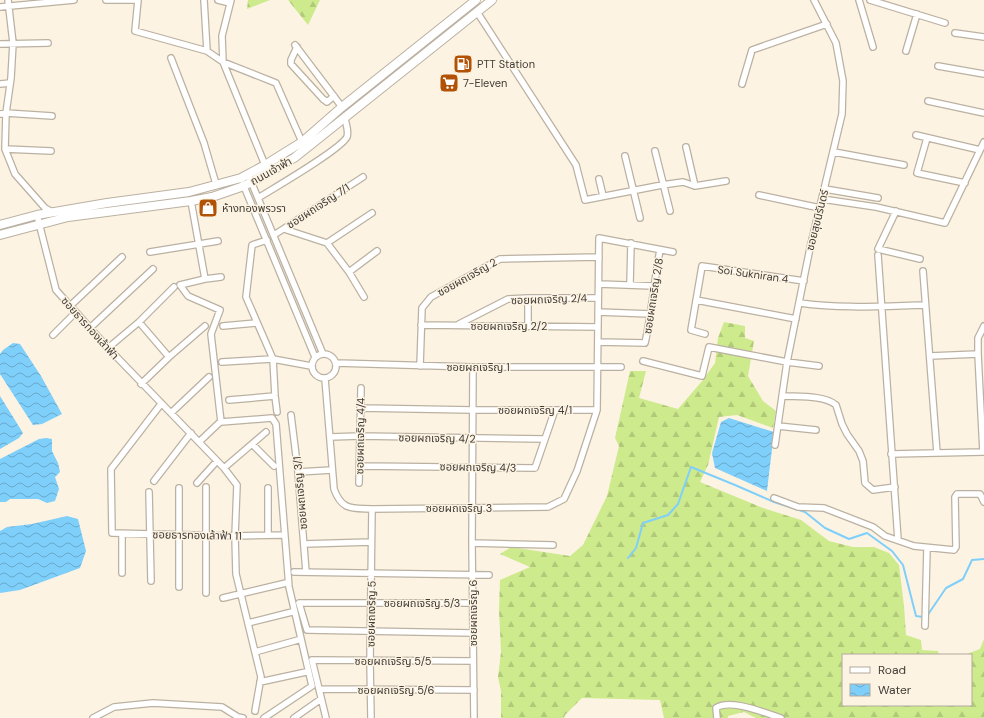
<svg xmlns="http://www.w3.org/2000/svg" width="984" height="718" viewBox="0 0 984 718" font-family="'DM Sans','Noto Sans Thai',sans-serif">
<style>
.forest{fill:url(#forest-firs)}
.water{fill:url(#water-waves)}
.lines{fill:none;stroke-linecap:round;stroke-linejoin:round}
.stream{stroke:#7fcffb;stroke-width:2}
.minor-casing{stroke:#bbb1a2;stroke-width:8}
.secondary-casing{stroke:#bbb1a2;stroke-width:10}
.minor{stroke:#fff;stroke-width:5.5}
.secondary{stroke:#fff;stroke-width:8}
.labels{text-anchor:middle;stroke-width:3;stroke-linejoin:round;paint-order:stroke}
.poi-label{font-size:11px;fill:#403c36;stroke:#fdf3e2;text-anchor:start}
.street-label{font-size:11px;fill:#403c36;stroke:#fdf3e2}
</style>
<defs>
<pattern id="forest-firs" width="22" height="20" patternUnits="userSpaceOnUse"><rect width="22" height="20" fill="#cdea8d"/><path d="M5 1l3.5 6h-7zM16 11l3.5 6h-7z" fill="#b1ca7a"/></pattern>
<pattern id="water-waves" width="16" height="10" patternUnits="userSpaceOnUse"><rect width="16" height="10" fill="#7fcffb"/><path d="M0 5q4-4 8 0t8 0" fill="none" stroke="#69a9cc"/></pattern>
</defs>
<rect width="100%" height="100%" fill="#fdf3e2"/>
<path class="forest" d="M 248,0 L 270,0 L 247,9 Z
M 288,0 L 320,0 L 308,25 Z
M 724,322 L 745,326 L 745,338 L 754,341 L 748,376 L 763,401 L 776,411 L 773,428 L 737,415 L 719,417 L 708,465 L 700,482 L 763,508 L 801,520 L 829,541 L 853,547 L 874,547 L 889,553 L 899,565 L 904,606 L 906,635 L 921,640 L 922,650 L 938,651 L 939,655 L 843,655 L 843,705 L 971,705 L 971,655 L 964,655 L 980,649 L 984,639 L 984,718 L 756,718 L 744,712 L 728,716 L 728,718 L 664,718 L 660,700 L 582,698 L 565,715 L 564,718 L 501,718 L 501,691 L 498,677 L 501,652 L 499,610 L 500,580 L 530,567 L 500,554 L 511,547 L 570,556 L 583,545 L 607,496 L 619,446 L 615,438 L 630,371 L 646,371 L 639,398 L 678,409 L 703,380 L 715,363 L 718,338 Z"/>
<path class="water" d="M 13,343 L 20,344 L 41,376 L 62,414 L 42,424 L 33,425 L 0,374 L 0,354 L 3,350 Z
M 0,396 L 23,433 L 19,438 L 0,449 Z
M 729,418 L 774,432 L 767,491 L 715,468 L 712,453 L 721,422 Z
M 46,438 L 52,439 L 52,451 L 58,463 L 60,472 L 55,477 L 59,489 L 55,501 L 47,503 L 38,499 L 10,499 L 6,502 L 0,502 L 0,459 L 39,439 Z
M 67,516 L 78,519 L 86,551 L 80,568 L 20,590 L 0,593 L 0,531 L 7,527 L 32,524 Z"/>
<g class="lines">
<path class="stream" d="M 628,558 L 636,548 L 643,523 L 668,515 L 678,504 L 691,467 L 735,485 L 774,502 L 805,512 L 825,528 L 849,539 L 867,533 L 892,551 L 903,565 L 916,616 L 923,617
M 927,616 L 946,588 L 963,579 L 972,560 L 984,559"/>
<defs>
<path id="minor" d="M 8,0 L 13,43 L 11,78 L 6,113 L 5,149 L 15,174 L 45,208 L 54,213
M 106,0 L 138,0
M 138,0 L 135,31 L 207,51 L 223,62 L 276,83 L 302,142
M 204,0 L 207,51
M 218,0 L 230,3
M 231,0 L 222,36 L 223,62 L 265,165
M 859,0 L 873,47
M 870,0 L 945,23
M 0,7 L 74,0
M 477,12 L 576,165 L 585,200 L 662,185 L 683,182 L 695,186 L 726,181
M 955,33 L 984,37
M 0,44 L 48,43
M 295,45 L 342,107
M 297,47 L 291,60 L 291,64 L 323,99 L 327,102 L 334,96
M 906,51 L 917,14
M 171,58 L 204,143 L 216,184
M 938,66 L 984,74
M 0,84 L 10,83
M 742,84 L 752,50 L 827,24
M 928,101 L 984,113
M 0,114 L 6,113 L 52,116
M 916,135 L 980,150
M 927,138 L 917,173 L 965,183
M 686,147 L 695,186
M 5,149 L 51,151
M 655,151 L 670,211
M 834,152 L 904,165
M 625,156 L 640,218
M 250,179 L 323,354
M 599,179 L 603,196
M 243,184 L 315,357
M 825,189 L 878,198
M 759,195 L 820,208
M 258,198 C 274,188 340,150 347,137 C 349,131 346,124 345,119
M 822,199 L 876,207 L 945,223 L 984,142
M 191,201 L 205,279
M 896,211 L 878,249 L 920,259
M 37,215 L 56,290 L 108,348 L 224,468 L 237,485 L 235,536 L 236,574 L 261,677 L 255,711
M 284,229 L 327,243 L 349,272 L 364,297
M 274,235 L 363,177
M 267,240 L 252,245 L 246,297 L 273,359 L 275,396 L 277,412
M 327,243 L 372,213
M 150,252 L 218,241
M 878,255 L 898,540
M 923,271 L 937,453
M 349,272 L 377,251
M 221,277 L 205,279 L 180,285 L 188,296 L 220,310 L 211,334 L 221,422 L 272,418 L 276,424 L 289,587 L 312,686 L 264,718
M 599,284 L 653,286
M 630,284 L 631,243
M 696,300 L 796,319
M 800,303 C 842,309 884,306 925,305
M 70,306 L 122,257
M 598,312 L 651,314
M 139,322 L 169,357
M 459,324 L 508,299 L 528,298 L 598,298
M 421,325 L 598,327
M 528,325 L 528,298
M 223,326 L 257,323
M 90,328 L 153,269
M 705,334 L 691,330 L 702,266 L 804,281
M 53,335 L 76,312
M 598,342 L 645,343 C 652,312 654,281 660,250
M 108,348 L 139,322 L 174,287
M312 366a12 12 0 1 1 24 0a12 12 0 1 1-24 0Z
M 930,356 L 978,354
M 643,361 L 702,376 L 709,347 L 787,362 L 819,366
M 222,362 L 273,359 L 311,366
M 336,363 L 473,367 L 621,367
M 420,366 L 422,308 L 431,297 L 500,259 L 599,257
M 473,367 L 472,543 L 474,718
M 325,379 L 334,489 C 342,511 352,508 372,509 L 548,507 L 564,499 L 577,471 L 597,410 L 599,238 L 673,252
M 141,384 L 169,357 L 205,326
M 783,396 C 798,397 824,395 836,405 L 842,424 L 847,434 L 859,451 L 863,461 L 865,483 L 873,490 L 895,487
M 229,400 L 275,396
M 161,404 L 111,469 L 112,533 L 235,536 L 282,535
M 360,408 L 472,410 L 597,410
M 171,413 L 209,377
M 291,415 L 298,472 L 306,572
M 778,426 L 816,430
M 330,437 L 360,436 L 545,439
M 199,442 L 219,423
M 252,444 L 274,466
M 775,445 L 787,362 L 810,248 L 842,114 L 843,81 L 836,43 L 814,0
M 891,454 L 983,452 L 978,354 L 978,338 L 984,326
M 360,466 L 535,468 L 555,410
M 224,468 L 266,432
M 298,472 L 332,470
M 154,481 L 191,433
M 197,483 L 217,461
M 359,483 L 361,388
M 206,487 L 206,593
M 268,488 L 268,535
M 149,492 L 151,581
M 774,498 L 798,507 L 824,508 L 873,527 L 885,536 L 914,546 L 954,550 L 956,547 L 955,497 L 957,494 L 980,494 L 984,502
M 472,543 L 553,545
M 304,544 L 371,542
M 294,572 L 489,575
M 122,573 L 122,534
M 179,587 L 179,488
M 223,598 L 286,583
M 248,623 L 292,612
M 925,626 L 927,548
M 473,633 L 307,630 L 299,603 L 473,603
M 255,652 L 298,640
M 260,682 L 306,672
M 319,689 L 474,690
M 93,718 L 114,707 L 153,703 L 222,707 L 238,717 L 243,718
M 294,718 L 321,699
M 326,718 L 312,660 L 473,661
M 371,718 L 370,661 L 372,509
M 717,718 L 716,708 C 729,698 765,713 781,718"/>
<path id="secondary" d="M 0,225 L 37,215 L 107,203 L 189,192 L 241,178 L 265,165 L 302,142 L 342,107 L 476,0
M 0,235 L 68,217 L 191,201 L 212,197 L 244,186 L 294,158 L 492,0"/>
</defs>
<use href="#minor" class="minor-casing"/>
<use href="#secondary" class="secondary-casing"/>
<use href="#minor" class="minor"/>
<use href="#secondary" class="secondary"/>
</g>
<defs>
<symbol id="fuel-square" viewBox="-11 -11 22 22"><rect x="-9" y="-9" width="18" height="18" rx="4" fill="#b15204" stroke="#fdf3e2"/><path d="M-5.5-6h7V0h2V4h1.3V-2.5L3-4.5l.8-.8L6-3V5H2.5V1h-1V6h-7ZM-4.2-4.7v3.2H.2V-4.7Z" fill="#fff"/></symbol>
<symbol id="supermarket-square" viewBox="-11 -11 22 22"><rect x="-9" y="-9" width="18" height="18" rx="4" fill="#b15204" stroke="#fdf3e2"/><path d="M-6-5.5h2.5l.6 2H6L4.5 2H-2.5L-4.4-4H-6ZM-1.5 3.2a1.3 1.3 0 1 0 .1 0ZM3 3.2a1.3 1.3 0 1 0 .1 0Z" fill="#fff"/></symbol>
<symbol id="shop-square" viewBox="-11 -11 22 22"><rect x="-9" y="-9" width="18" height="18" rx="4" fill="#b15204" stroke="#fdf3e2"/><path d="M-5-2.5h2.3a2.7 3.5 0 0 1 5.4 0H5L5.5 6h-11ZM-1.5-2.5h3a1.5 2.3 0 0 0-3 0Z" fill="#fff"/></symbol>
</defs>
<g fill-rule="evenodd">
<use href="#fuel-square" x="452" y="53" width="22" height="22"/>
<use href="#supermarket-square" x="438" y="72" width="22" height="22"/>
<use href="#shop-square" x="197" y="197" width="22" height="22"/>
</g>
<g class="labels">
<g class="poi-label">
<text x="477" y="68">PTT Station</text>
<text x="463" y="87">7-Eleven</text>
<text x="222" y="212">ห้างทองพรวรา</text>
</g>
<g class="street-label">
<text transform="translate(271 171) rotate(-29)" y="4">ถนนเจ้าฟ้า</text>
<text transform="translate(318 206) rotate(-33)" y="4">ซอยผถเจริญ 7/1</text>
<text transform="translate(817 220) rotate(-76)" y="4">ซอยสุขนิรันดร์</text>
<text transform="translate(753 274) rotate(8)" y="4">Soi Sukniran 4</text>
<text transform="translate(467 277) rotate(-29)" y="4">ซอยผถเจริญ 2</text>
<text transform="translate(653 296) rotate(-81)" y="4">ซอยผถเจริญ 2/8</text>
<text transform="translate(549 299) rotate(-2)" y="4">ซอยผถเจริญ 2/4</text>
<text x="509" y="330">ซอยผถเจริญ 2/2</text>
<text transform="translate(90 328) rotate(48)" y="4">ซอยธารทองเล้าฟ้า</text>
<text x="478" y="371">ซอยผถเจริญ 1</text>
<text x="535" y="414">ซอยผถเจริญ 4/1</text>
<text transform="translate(360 436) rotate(-89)" y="4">ซอยผถเจริญ 4/4</text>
<text transform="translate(437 438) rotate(1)" y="4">ซอยผถเจริญ 4/2</text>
<text transform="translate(478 467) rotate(1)" y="4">ซอยผถเจริญ 4/3</text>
<text transform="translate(300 493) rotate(-95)" y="4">ซอยผถเจริญ 3/1</text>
<text x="459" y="512">ซอยผถเจริญ 3</text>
<text transform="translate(197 535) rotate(1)" y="4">ซอยธารทองเล้าฟ้า 11</text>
<text x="422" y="607">ซอยผถเจริญ 5/3</text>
<text transform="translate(473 613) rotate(-90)" y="4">ซอยผถเจริญ 6</text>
<text transform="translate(371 614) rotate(-89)" y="4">ซอยผถเงริญ 5</text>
<text x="393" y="665">ซอยผถเจริญ 5/5</text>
<text x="396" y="694">ซอยผถเจริญ 5/6</text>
</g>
</g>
<rect x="842" y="654" width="130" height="52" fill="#fdf3e2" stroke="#b1aa9d"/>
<rect x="850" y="667" width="20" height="6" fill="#ffffff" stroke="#b1aa9d"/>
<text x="878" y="674" font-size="12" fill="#403c36">Road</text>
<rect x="850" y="684" width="20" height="12" fill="url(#water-waves)" stroke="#b1aa9d"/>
<text x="878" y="694" font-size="12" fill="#403c36">Water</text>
</svg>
